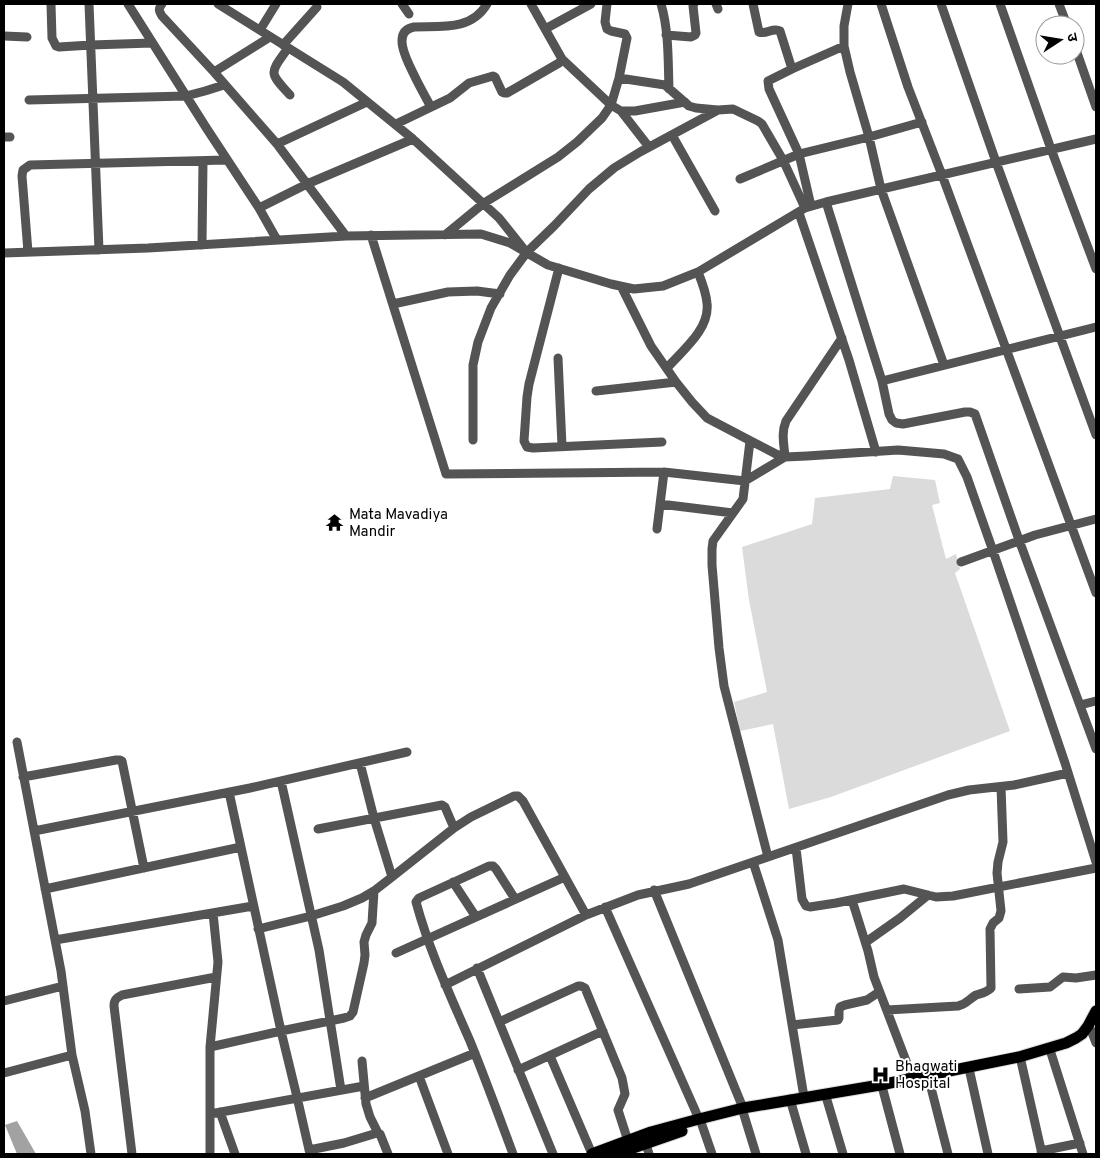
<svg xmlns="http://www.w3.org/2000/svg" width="1100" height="1158" viewBox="0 0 1100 1158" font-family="Overpass,'Noto Sans Devanagari',sans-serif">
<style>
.green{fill:#dbdbdb}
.water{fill:#a2a2a2}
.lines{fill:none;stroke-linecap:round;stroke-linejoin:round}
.major-casing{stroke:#dbdbdb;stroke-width:13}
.minor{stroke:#545454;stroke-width:9}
.major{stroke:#000;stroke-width:11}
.labels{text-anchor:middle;stroke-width:4;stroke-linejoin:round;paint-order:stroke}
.poi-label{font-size:15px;fill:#000;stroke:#fff;text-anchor:start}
</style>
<rect width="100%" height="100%" fill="#fff"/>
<path class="green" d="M 893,476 L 935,480 L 940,503 L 932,505 L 946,559 L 956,554 L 960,569 L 955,573 L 1010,731 L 831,797 L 789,809 L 773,724 L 740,731 L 734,702 L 767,692 L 749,600 L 742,547 L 812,524 L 815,498 L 890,489 Z"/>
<path class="water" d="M 17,1121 L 36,1154 L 17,1154 L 5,1125 Z"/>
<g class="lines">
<defs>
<path id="major" d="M 592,1154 L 651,1132 L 699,1119 L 743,1108 L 880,1085 L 1019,1057 L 1066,1043 L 1076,1038 L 1082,1034 L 1088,1026 L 1096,1011
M 616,1154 L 682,1131"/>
</defs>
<use href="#major" class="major-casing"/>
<path class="minor" d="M 51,4 L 52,38 L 56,46 L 59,47 L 91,45 L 152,43
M 89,4 L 99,250
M 128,4 L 207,129 L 259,208 L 277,240
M 162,4 C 158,9 159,11 162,16 L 214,72 L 277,144 L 346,236
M 218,4 L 343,82 L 413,139 L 499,218 L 523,248
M 402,4 L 409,14
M 661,4 C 669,31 668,61 669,89
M 716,4 L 718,9
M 753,4 L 759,32 C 766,35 773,27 780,31 L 792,69
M 848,4 L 844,26 L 844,46 L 850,72 L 869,137 L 881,189 L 944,365
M 881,4 L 908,87 L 942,175 L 1096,593
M 941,4 L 996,162 L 1096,435
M 1000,4 L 1051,149 L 1096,269
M 1059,4 L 1067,25
M 545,29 L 591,4
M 260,30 L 276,4
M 666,35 L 691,37 L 695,35 L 696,33 L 693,6 L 694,4
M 4,36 L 27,37
M 283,45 L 317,7
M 1075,47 L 1096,107
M 288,48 C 270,74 268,71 290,95
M 562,59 L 611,105 L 621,111 L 649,147
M 214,72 L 270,37
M 619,78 L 665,85 L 689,106 L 696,108 L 718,110 L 733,109 L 758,121 L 762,124 L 783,160 L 805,208
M 29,100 L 186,96 L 205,91 L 224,85
M 431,107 C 426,98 421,89 416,79 C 410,66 389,32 414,27 C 441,26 471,31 487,4
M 621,111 L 635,111 L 685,102
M 396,124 L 450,98 L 469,83 L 493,76 L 495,77 L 502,92 L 504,93 L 507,93 L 559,63 L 562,59 L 531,4
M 672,135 L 715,211
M 4,137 L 10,137
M 277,144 L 367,102
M 740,179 L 799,154 L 869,137 L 922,122
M 826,202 L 882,381 L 889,414 L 892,420 L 896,423 L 903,424 L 965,412 L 970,412 L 975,414 L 1019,540 L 1096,749
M 811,206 L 799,154 L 769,89 L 768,81 L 792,69 L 844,46
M 259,208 L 307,184 L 413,139
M 799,213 L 849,360 L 876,452
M 371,235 L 446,474 L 664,472 L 745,481 L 785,457 C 784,444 781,433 786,421 L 842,338
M 445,235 L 484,203 L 558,157 L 577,142 L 602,118 L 611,105 L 619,78 L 627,38 L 625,34 L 611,31 L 607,29 L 605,22 L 607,4
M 202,245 L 203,161
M 28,252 L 22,176 L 23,170 L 30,165 L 226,160
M 4,253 L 148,248 L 346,236 L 481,234 L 510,243 L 548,265 L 611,284 L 634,289 L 663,286 L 698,272 L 805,208 L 826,202 L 1096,139
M 559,268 L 529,384 L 527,397 L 524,441 L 527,447 L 533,448 L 662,442
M 621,286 L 651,346 L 676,382 L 692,402 L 707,418 L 747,439 L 776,454 L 785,457 L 807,456 L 898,450 L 944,454 L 958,459 L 967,477 L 993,551 L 1065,763 L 1096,862
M 393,304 L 448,292 L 477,291 L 500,294
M 558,358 L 562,446
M 667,368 C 683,350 710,329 707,303 C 706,292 702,282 698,272
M 882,381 L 1096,327
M 596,391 L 676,382
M 473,440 L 473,365 L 478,342 L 491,308 L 510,275 L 527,252 L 554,226 L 589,189 L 614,168 L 640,152 L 718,110
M 750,441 L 743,499 L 713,541 L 712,549 L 712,565 L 719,648 L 724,686 L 768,857
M 660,504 L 733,513
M 657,529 L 664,472
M 961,562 L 1035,535 L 1096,519
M 1080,705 L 1096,701
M 17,742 L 61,971 L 72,1055 L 85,1111 L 91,1154
M 360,763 L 374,818 L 392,877
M 23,777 L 116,760 L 120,760 L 122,761 L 144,868
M 281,781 L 319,950 L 341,1090
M 229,792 L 281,1031 L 297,1097 L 310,1154
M 318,829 L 442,805 L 445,807 L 454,828
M 34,831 L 250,788 L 407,752
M 796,848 L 802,899 L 806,906 L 810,907 L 836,903 L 904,889 L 936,897 L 953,896 L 1096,868
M 753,862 L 778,940 L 804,1097
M 453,882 L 476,917
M 45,889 L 241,847
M 654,890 L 743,1108
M 852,900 L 868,951 L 874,977 L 913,1079
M 605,907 L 699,1119
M 258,929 L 311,916 L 343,906 L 362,898 L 374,891 L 392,877 L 454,828 L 471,817 L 514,796 L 518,796 L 523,801 L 586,915 L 638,895 L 689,884 L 948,795 L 969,790 L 1014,785 L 1068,773
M 55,940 L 253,906
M 866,942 L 900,918 L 928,895
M 396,953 L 565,877
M 477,968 L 553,1154
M 445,985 L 586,915
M 1019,989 L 1050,987 L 1063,977 L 1076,978 L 1096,975
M 4,1001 L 63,986
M 887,1010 L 958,1006 C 967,1004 969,999 976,995 C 982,993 986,993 991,988 L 990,929 L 993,923 L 999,918 L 1001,911 L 997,873 L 998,862 L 1003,842 L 1001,787
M 499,1022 L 578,986 L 581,986 L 585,988 L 622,1078 L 625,1094 L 618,1110 L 628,1141
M 792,1025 L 838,1020 L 839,1018 L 839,1011 L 840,1007 L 845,1005 L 867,1000 L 879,992
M 1091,1030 L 1096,1043
M 210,1047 L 281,1031 L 344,1018 L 350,1016 L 353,1012 L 364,963 L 365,955 L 364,942 L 366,935 L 372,923 L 374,891
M 1051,1053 L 1083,1154
M 550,1056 L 592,1154
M 362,1061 L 366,1104 L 370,1117 L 378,1133
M 1021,1061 L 1042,1154
M 518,1070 L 603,1031
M 4,1073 L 72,1055
M 970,1073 L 988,1154
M 419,1076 L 448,1154
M 928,1076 L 948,1154
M 883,1090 L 900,1154
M 365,1098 L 475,1053
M 790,1099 L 806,1154
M 827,1100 L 843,1154
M 220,1112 L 235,1154
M 210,1114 L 364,1086
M 744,1115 L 756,1154
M 702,1125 L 712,1154
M 646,1144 L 649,1154
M 309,1150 L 344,1143 L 377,1133 L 380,1134 L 388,1154
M 1041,1151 L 1080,1143
M 132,1154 L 114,1006 C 114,1000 116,998 122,995 L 216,977
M 210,1154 L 210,1047 L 218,962 L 213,913
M 513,1154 C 499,1116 485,1078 470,1041 C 450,995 429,950 416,902 L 419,898 L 489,866 L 493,866 L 496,869 L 515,899"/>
<use href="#major" class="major"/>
</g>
<defs>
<symbol id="temple-bare" viewBox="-9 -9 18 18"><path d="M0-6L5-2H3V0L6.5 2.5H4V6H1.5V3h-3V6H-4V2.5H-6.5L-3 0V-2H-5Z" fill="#000" stroke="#fff" stroke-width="2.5" paint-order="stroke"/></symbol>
<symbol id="hospital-bare" viewBox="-9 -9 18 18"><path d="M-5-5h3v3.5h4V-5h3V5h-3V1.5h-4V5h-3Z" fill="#000" stroke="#fff" stroke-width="2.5" paint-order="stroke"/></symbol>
</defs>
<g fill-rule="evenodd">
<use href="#temple-bare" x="322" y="510" width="25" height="25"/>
<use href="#hospital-bare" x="868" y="1062" width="25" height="25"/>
</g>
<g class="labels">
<g class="poi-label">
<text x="349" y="519">Mata Mavadiya<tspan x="349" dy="17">Mandir</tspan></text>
<text x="895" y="1071">Bhagwati<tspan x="895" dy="17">Hospital</tspan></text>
</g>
</g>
<rect width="1100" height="1158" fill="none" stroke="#000000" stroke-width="10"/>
<g transform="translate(1060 40) rotate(78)"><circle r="24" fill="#ffffff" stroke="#999999"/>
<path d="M0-4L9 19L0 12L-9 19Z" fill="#000000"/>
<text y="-8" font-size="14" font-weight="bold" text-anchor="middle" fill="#000000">उ</text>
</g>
</svg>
